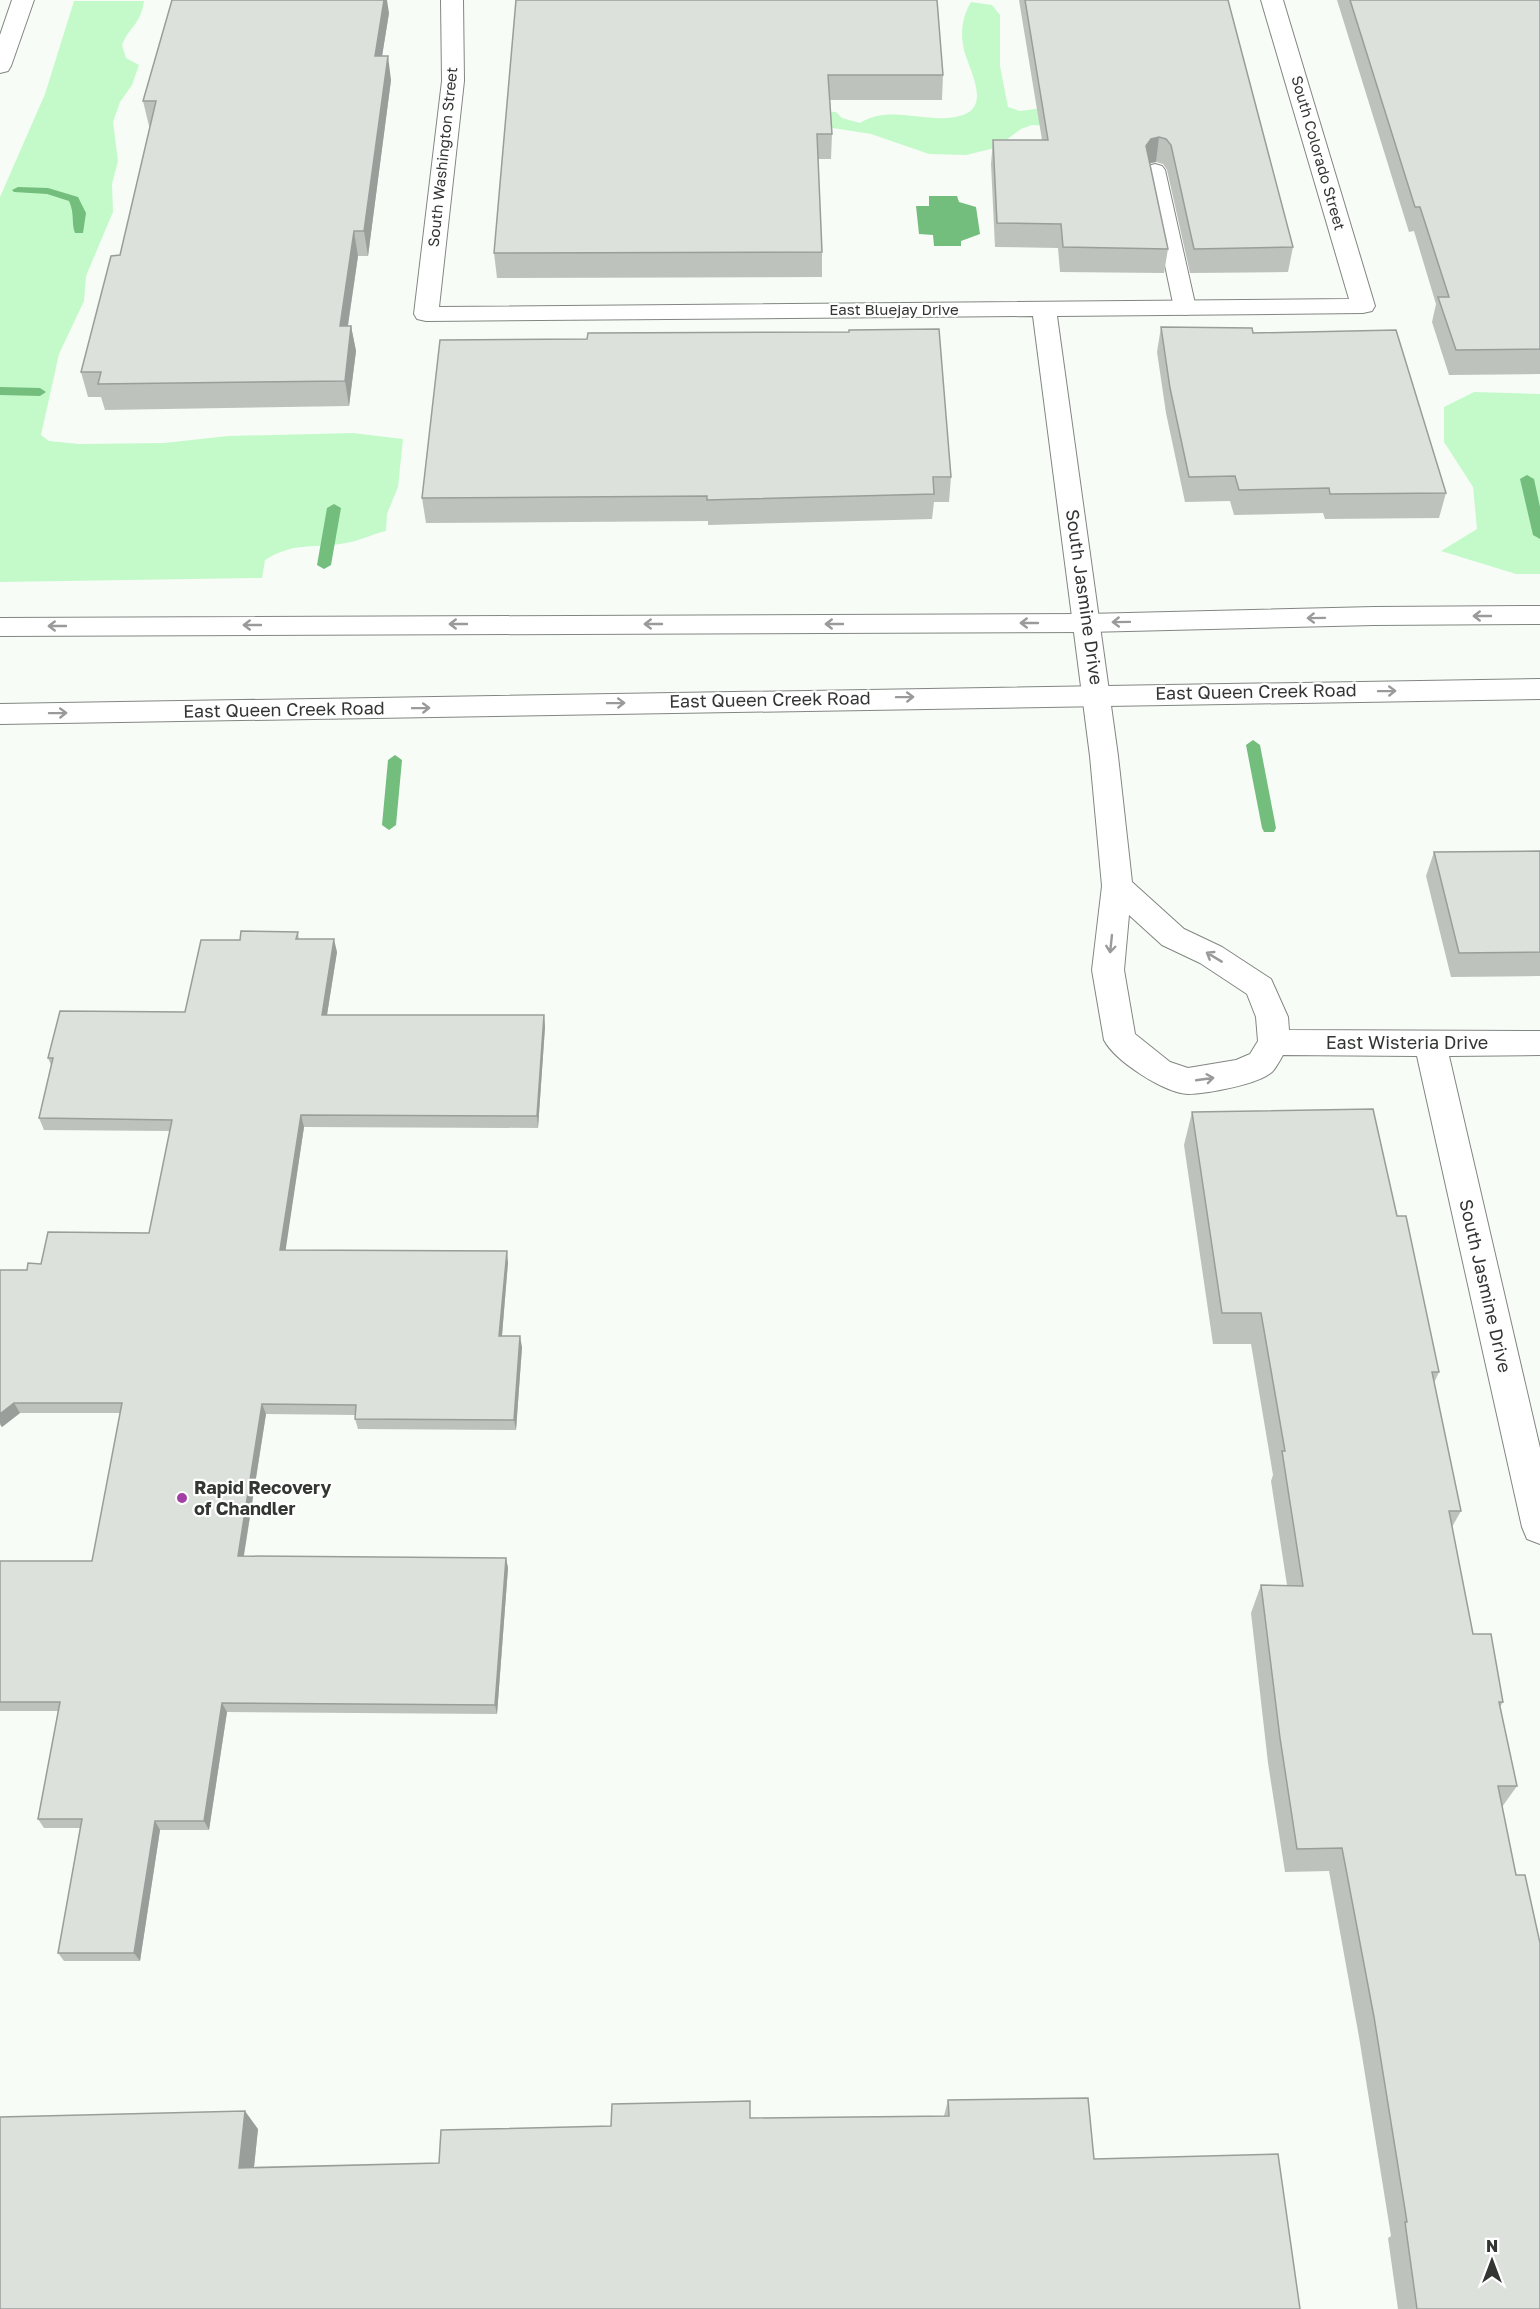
<svg xmlns="http://www.w3.org/2000/svg" width="1540" height="2309" viewBox="0 0 1540 2309" font-family="'Golos Text',sans-serif">
<style>
.green{fill:#c4faca}
.water{fill:#73bd7d}
.lines{fill:none;stroke-linecap:round;stroke-linejoin:round}
.stream{fill:#73bd7d;fill-rule:evenodd}
.lane-casing{stroke:#828682;stroke-width:2}
.street-casing{stroke:#828682;stroke-width:2}
.primary-casing{stroke:#828682;stroke-width:2}
.lane{fill:#fff;fill-rule:evenodd}
.street{fill:#fff;fill-rule:evenodd}
.primary{fill:#fff;fill-rule:evenodd}
.wall{fill:#bdc2bd}
.shaded-wall{fill:#9a9e9a}
.building{fill:#dce1dc;stroke:#9a9e9a;stroke-width:1.5}
.oneway{stroke:#9a9a9a}
.poi-dot{fill:#a33fa4;stroke:#fff;stroke-width:2}
.labels{text-anchor:middle;stroke-width:4.5;stroke-linejoin:round;paint-order:stroke}
.far-street-label{font-size:15px;fill:#343634;stroke:#fff}
.street-label{font-size:18px;fill:#343634;stroke:#fff}
.poi-label{font-size:18px;font-weight:bold;fill:#343634;stroke:#fff;text-anchor:start}
</style>
<rect width="100%" height="100%" fill="#f7fcf7"/>
<path class="green" d="M 74,1 L 144,1 C 140,26 131,24 122,45 L 126,58 L 139,65 L 132,85 L 120,102 L 113,122 L 118,161 L 112,184 L 113,212 L 86,276 L 84,301 L 59,354 L 41,435 L 49,441 L 79,444 L 164,443 L 228,436 L 353,433 L 403,439 L 398,487 L 387,514 L 386,531 C 373,534 359,541 346,543 C 314,549 295,541 265,560 L 262,578 L 0,582 L 0,197 L 45,94 Z
M 971,2 L 992,5 L 1000,15 L 1000,66 L 1008,107 L 1020,111 L 1050,107 L 1096,128 L 1032,125 L 1021,129 L 995,148 L 966,155 L 929,154 L 871,134 L 820,126 L 817,111 L 836,112 L 842,118 L 860,123 C 890,103 930,126 963,115 C 991,105 969,70 964,50 C 960,33 962,17 971,2 Z
M 1474,392 L 1540,394 L 1540,574 L 1516,574 L 1441,551 L 1477,529 L 1473,487 L 1444,442 L 1444,407 Z"/>
<path class="water" d="M 929,196 L 957,196 L 959,202 L 976,207 L 980,234 L 961,241 L 961,246 L 934,246 L 933,235 L 919,234 L 916,206 L 929,206 Z"/>
<g class="lines">
<path class="stream" d="M 18,187 L 48,188 L 78,197 L 86,213 L 83,233 L 75,233 C 71,223 75,214 69,201 L 47,194 L 14,192 L 12,190 Z
M 0,387 L 40,388 L 46,392 L 40,396 L 0,395 Z
M 1527,475 L 1534,479 L 1540,507 L 1540,539 L 1533,535 L 1520,479 Z
M 334,504 L 341,508 L 331,565 L 324,569 L 317,565 L 327,508 Z
M 1253,740 L 1260,745 L 1276,828 L 1274,832 L 1264,832 L 1262,828 L 1246,745 Z
M 395,755 L 402,760 L 396,825 L 389,830 L 382,825 L 388,760 Z"/>
<defs>
<path id="lane" d="M 1155,164 L 1162,166 L 1165,170 L 1196,308 L 1193,313 L 1185,315 L 1177,313 L 1174,308 L 1145,170 L 1148,166 Z"/>
<path id="street" d="M 441,0 L 463,0 L 464,81 L 439,307 L 1349,299 L 1261,0 L 1283,0 L 1375,306 L 1372,311 L 1363,313 L 1057,316 L 1118,756 L 1132,882 L 1184,929 L 1222,947 L 1271,979 L 1288,1017 L 1289,1030 L 1540,1031 L 1540,1055 L 1449,1056 L 1540,1448 L 1540,1544 L 1527,1539 L 1522,1527 L 1417,1056 L 1283,1055 C 1280,1060 1277,1066 1273,1071 C 1261,1084 1206,1094 1188,1094 C 1164,1093 1115,1061 1104,1040 L 1092,970 L 1102,886 L 1090,756 L 1033,316 L 426,321 L 417,319 L 414,314 L 442,81 ZM 1129,915 L 1162,945 L 1200,963 L 1247,994 L 1256,1017 L 1258,1041 L 1250,1054 L 1236,1060 L 1188,1068 L 1170,1062 L 1135,1034 L 1124,970 Z"/>
<path id="primary" d="M 12,0 L 34,0 L 11,66 L 8,71 L 0,73 L 0,35 Z
M 1540,606 L 1540,624 L 1374,625 L 1087,632 L 0,636 L 0,618 L 1087,614 L 1374,607 Z
M 1540,679 L 1540,699 L 0,724 L 0,704 Z"/>
</defs>
<use href="#lane" class="lane-casing"/>
<use href="#street" class="street-casing"/>
<use href="#primary" class="primary-casing"/>
<use href="#lane" class="lane"/>
<use href="#street" class="street"/>
<use href="#primary" class="primary"/>
</g>
<path class="wall" d="M 516,0 L 943,75 L 942,100 L 830,100 L 832,134 L 831,159 L 818,159 L 822,252 L 822,277 L 497,278 L 494,253 Z
M 1019,0 L 1228,0 L 1293,247 L 1288,272 L 1190,273 L 1167,170 L 1163,164 L 1156,162 L 1150,163 L 1168,249 L 1164,273 L 1060,272 L 1058,248 L 995,247 L 991,164 L 993,140 L 1042,140 Z
M 1337,0 L 1540,0 L 1540,374 L 1449,375 L 1432,322 L 1436,304 L 1414,231 L 1409,232 Z
M 389,13 L 382,56 L 391,80 L 368,256 L 358,256 L 348,326 L 351,326 L 356,351 L 349,406 L 105,410 L 101,397 L 88,397 L 81,372 L 120,255 L 150,126 L 149,126 L 143,101 Z
M 1161,327 L 1253,333 L 1446,493 L 1439,518 L 1325,519 L 1323,513 L 1234,515 L 1230,501 L 1185,502 L 1166,413 L 1157,352 Z
M 951,477 L 949,502 L 934,502 L 932,519 L 708,525 L 708,521 L 426,523 L 422,498 Z
M 1540,851 L 1540,976 L 1451,977 L 1426,876 L 1434,852 Z
M 298,932 L 299,939 L 337,952 L 327,1015 L 544,1015 L 545,1027 L 538,1128 L 304,1127 L 285,1250 L 508,1262 L 502,1336 L 522,1347 L 516,1430 L 358,1429 L 355,1419 L 355,1415 L 266,1414 L 244,1556 L 506,1558 L 508,1568 L 497,1714 L 227,1712 L 209,1830 L 160,1830 L 140,1961 L 64,1961 L 58,1953 L 80,1828 L 44,1828 L 38,1819 L 58,1711 L 0,1711 L 0,1561 L 92,1561 L 120,1413 L 20,1413 L 2,1427 L 0,1425 L 0,1270 L 27,1270 L 41,1264 L 149,1233 L 170,1131 L 44,1130 L 39,1118 L 51,1065 L 48,1058 L 185,1012 Z
M 1192,1112 L 1397,1216 L 1439,1372 L 1434,1383 L 1461,1511 L 1452,1527 L 1473,1634 L 1503,1702 L 1500,1707 L 1517,1786 L 1502,1807 L 1540,2309 L 1398,2309 L 1388,2238 L 1391,2236 L 1359,2037 L 1329,1871 L 1285,1872 L 1268,1763 L 1251,1613 L 1261,1585 L 1287,1585 L 1271,1481 L 1273,1475 L 1251,1344 L 1213,1344 L 1184,1145 Z
M 1088,2098 L 0,2309 L 258,2129 L 254,2168 L 439,2163 L 611,2126 L 751,2118 L 944,2116 L 948,2100 Z"/>
<path class="shaded-wall" d="M 384,0 L 387,0 L 389,13 L 378,81 L 375,56 Z
M 388,56 L 391,80 L 368,256 L 364,231 Z
M 1159,137 L 1156,162 L 1147,164 L 1146,146 L 1151,139 Z
M 354,231 L 358,256 L 344,351 L 340,326 Z
M 351,326 L 356,351 L 349,406 L 345,381 Z
M 334,939 L 337,952 L 325,1027 L 322,1015 Z
M 544,1015 L 545,1027 L 538,1128 L 537,1116 Z
M 301,1115 L 304,1127 L 284,1261 L 280,1250 Z
M 507,1251 L 508,1262 L 501,1347 L 499,1336 Z
M 520,1336 L 522,1347 L 516,1430 L 514,1420 Z
M 14,1403 L 20,1413 L 2,1427 L 0,1423 L 0,1414 Z
M 262,1404 L 266,1414 L 242,1566 L 238,1556 Z
M 506,1558 L 508,1568 L 497,1714 L 495,1705 Z
M 222,1703 L 227,1712 L 209,1830 L 204,1821 Z
M 155,1821 L 160,1830 L 140,1961 L 134,1953 Z
M 245,2111 L 258,2129 L 252,2185 L 239,2168 Z"/>
<path class="building" d="M 172,0 L 384,0 L 375,56 L 388,56 L 364,231 L 354,231 L 340,326 L 351,326 L 345,381 L 98,384 L 101,372 L 81,372 L 111,256 L 120,255 L 156,101 L 143,101 Z
M 516,0 L 937,0 L 943,75 L 828,75 L 832,134 L 817,134 L 822,252 L 494,253 Z
M 1025,0 L 1228,0 L 1293,247 L 1194,249 L 1171,145 L 1166,139 L 1159,137 L 1151,139 L 1146,146 L 1168,249 L 1063,247 L 1061,224 L 997,223 L 993,140 L 1048,140 Z
M 1350,0 L 1540,0 L 1540,349 L 1456,350 L 1438,297 L 1449,297 L 1420,207 L 1415,207 Z
M 1161,327 L 1252,328 L 1253,333 L 1396,330 L 1446,493 L 1330,494 L 1329,488 L 1239,490 L 1235,476 L 1189,477 L 1170,388 Z
M 939,329 L 951,477 L 933,477 L 934,494 L 707,500 L 707,496 L 422,498 L 440,340 L 587,339 L 588,333 L 849,332 L 849,330 Z
M 1540,851 L 1540,952 L 1459,953 L 1434,852 Z
M 241,931 L 298,932 L 296,939 L 334,939 L 322,1015 L 544,1015 L 537,1116 L 301,1115 L 280,1250 L 507,1251 L 499,1336 L 520,1336 L 514,1420 L 355,1419 L 356,1405 L 262,1404 L 238,1556 L 506,1558 L 495,1705 L 222,1703 L 204,1821 L 155,1821 L 134,1953 L 58,1953 L 82,1819 L 38,1819 L 60,1702 L 0,1702 L 0,1561 L 92,1561 L 122,1403 L 14,1403 L 0,1414 L 0,1270 L 27,1270 L 28,1263 L 41,1264 L 48,1232 L 149,1233 L 172,1120 L 39,1118 L 53,1058 L 48,1058 L 60,1011 L 185,1012 L 201,940 L 240,940 Z
M 1373,1109 L 1397,1216 L 1406,1216 L 1439,1372 L 1432,1372 L 1461,1511 L 1449,1511 L 1473,1634 L 1491,1634 L 1503,1702 L 1499,1702 L 1517,1786 L 1498,1786 L 1516,1875 L 1525,1875 L 1540,1943 L 1540,2309 L 1417,2309 L 1405,2222 L 1407,2222 L 1374,2017 L 1342,1848 L 1297,1849 L 1280,1738 L 1261,1585 L 1303,1586 L 1282,1451 L 1285,1451 L 1261,1313 L 1222,1313 L 1192,1112 Z
M 1088,2098 L 1094,2159 L 1278,2154 L 1300,2309 L 0,2309 L 0,2117 L 245,2111 L 239,2168 L 439,2163 L 441,2130 L 611,2126 L 612,2104 L 750,2101 L 750,2118 L 949,2116 L 948,2100 Z"/>
<defs><path id="oneway-shaft" d="M-6 0H5M1.5-3L5.5 0L1.5 3" fill="none" stroke-width="1.6" stroke-linecap="round" stroke-linejoin="round" transform="scale(1.5)"/></defs>
<g class="oneway">
<use href="#oneway-shaft" transform="translate(1482 616) rotate(180)"/>
<use href="#oneway-shaft" transform="translate(1316 618) rotate(179)"/>
<use href="#oneway-shaft" transform="translate(1121 622) rotate(179)"/>
<use href="#oneway-shaft" transform="translate(1029 623) rotate(180)"/>
<use href="#oneway-shaft" transform="translate(458 624) rotate(180)"/>
<use href="#oneway-shaft" transform="translate(653 624) rotate(180)"/>
<use href="#oneway-shaft" transform="translate(834 624) rotate(180)"/>
<use href="#oneway-shaft" transform="translate(252 625) rotate(180)"/>
<use href="#oneway-shaft" transform="translate(57 626) rotate(180)"/>
<use href="#oneway-shaft" transform="translate(1387 691) rotate(-1)"/>
<use href="#oneway-shaft" transform="translate(905 697) rotate(-1)"/>
<use href="#oneway-shaft" transform="translate(616 703) rotate(-1)"/>
<use href="#oneway-shaft" transform="translate(421 708) rotate(-1)"/>
<use href="#oneway-shaft" transform="translate(58 713) rotate(-1)"/>
<use href="#oneway-shaft" transform="translate(1111 944) rotate(96)"/>
<use href="#oneway-shaft" transform="translate(1214 957) rotate(-149)"/>
<use href="#oneway-shaft" transform="translate(1205 1079) rotate(-8)"/>
</g>
<circle class="poi-dot" cx="182" cy="1498" r="6"/>
<g class="labels">
<g class="far-street-label">
<text transform="translate(1318 153) rotate(74)" y="5">South Colorado Street</text>
<text transform="translate(443 157) rotate(-84)" y="5">South Washington Street</text>
<text x="894" y="315">East Bluejay Drive</text>
</g>
<g class="street-label">
<text transform="translate(1084 597) rotate(82)" y="6">South Jasmine Drive</text>
<text transform="translate(1256 692) rotate(-1)" y="6">East Queen Creek Road</text>
<text transform="translate(770 700) rotate(-1)" y="6">East Queen Creek Road</text>
<text transform="translate(284 710) rotate(-1)" y="6">East Queen Creek Road</text>
<text x="1407" y="1049">East Wisteria Drive</text>
<text transform="translate(1485 1286) rotate(77)" y="6">South Jasmine Drive</text>
</g>
<g class="poi-label">
<text x="194" y="1494">Rapid Recovery<tspan x="194" dy="21">of Chandler</tspan></text>
</g>
</g>
<g transform="translate(1492 2261)" stroke="#ffffff" stroke-width="4.5" paint-order="stroke">
<path d="M0-4.5L10 22L0 15L-10 22Z" fill="#343634"/>
<text y="-9" font-size="16" font-weight="bold" text-anchor="middle" fill="#343634">N</text>
</g>
</svg>
